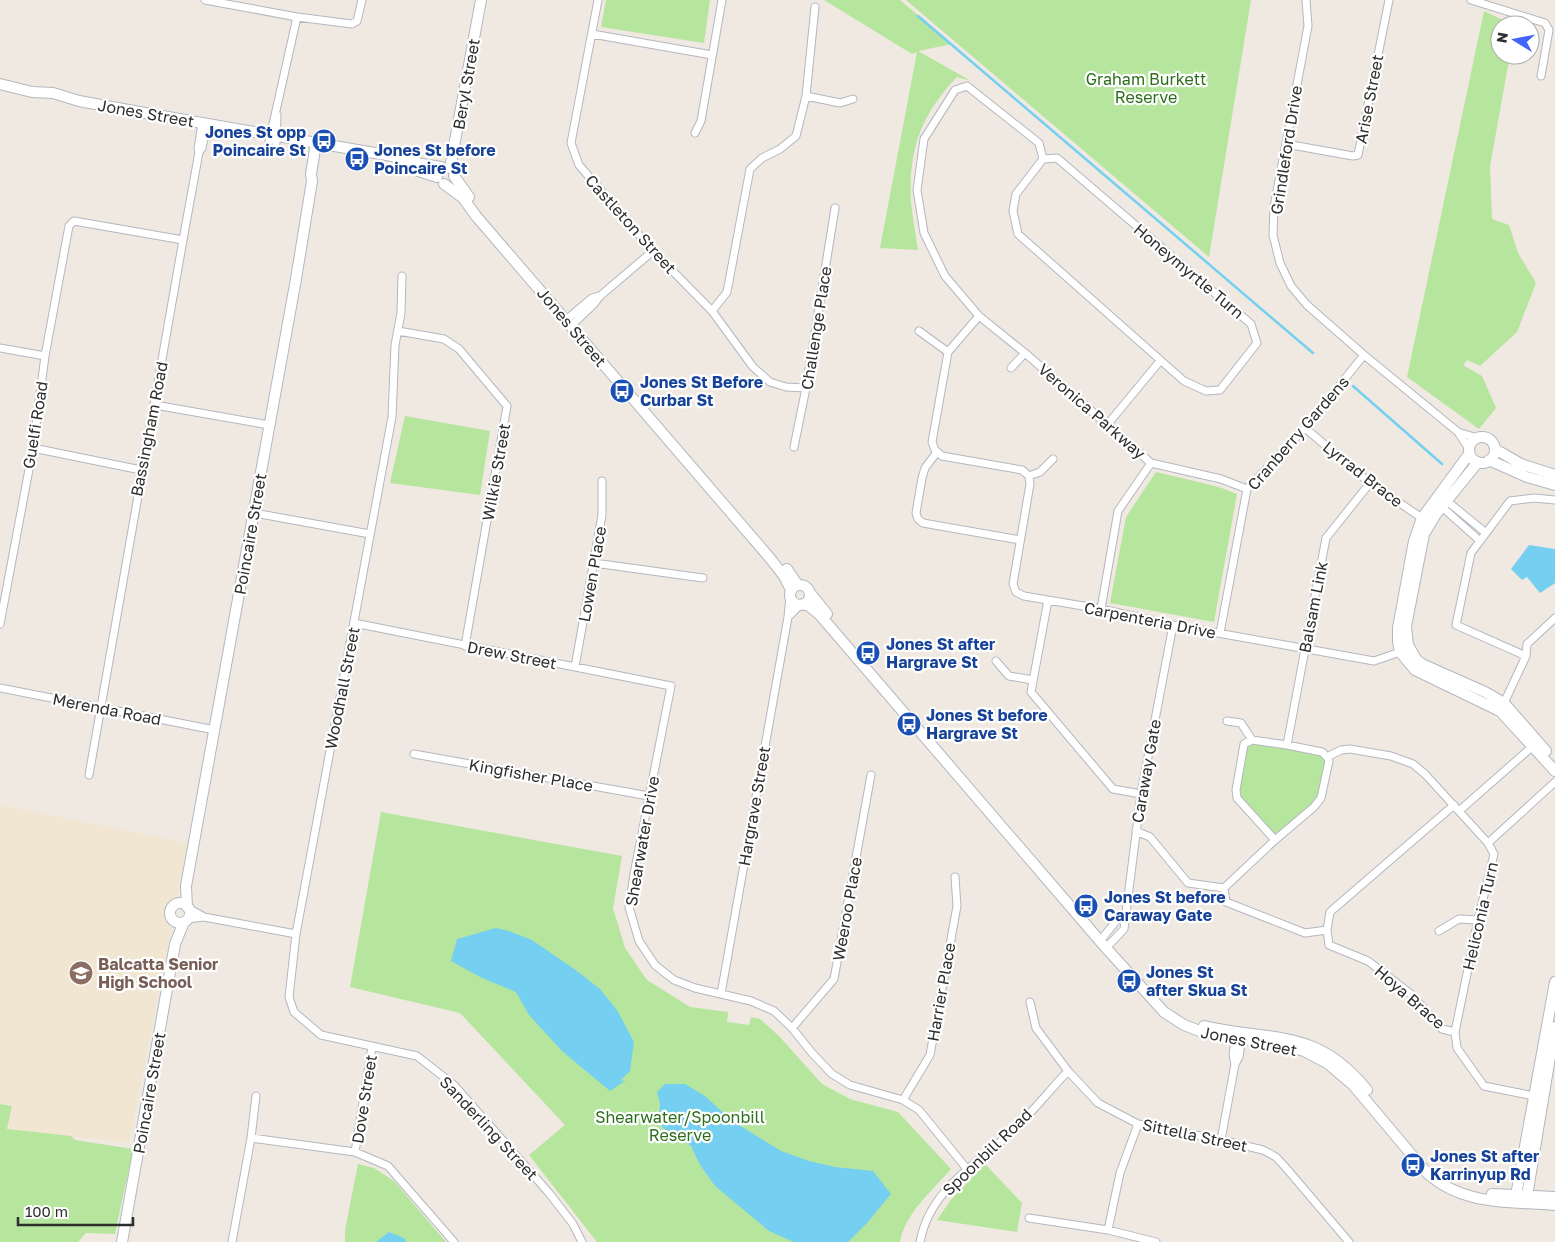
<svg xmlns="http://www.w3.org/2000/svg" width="1555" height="1242" viewBox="0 0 1555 1242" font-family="'Golos Text',sans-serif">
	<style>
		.education { fill: #f0e6d1 }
		.green { fill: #b6e59e }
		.water { fill: #75cff0 }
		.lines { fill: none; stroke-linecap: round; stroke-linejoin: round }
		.stream { stroke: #75cff0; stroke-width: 2.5 }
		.street-casing { stroke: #b4b7c1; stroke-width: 9 }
		.secondary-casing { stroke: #b4b7c1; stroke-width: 12 }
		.street { stroke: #fff; stroke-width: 7 }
		.secondary { stroke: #fff; stroke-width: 10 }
		.labels { text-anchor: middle; stroke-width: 4.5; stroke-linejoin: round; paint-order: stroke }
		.park-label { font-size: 16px; fill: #2c6e1b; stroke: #fff }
		.street-label { font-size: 16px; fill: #2e2e2e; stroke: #fff }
		.transit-label { font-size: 16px; font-weight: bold; fill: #164399; stroke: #fff; text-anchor: start }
		.education-label { font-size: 16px; font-weight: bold; fill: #785e54; stroke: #fff; text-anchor: start }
	</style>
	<rect width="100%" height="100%" fill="#efe9e1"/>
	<path class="education" d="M0,805L188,843L129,1143L8,1129L13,1105L0,1103Z"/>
	<path class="green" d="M606,0H710L704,43L601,27Z
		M824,0H900L952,44L918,51L971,81L957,77C922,113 908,150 911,200C912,217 916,234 918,250L880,248L917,52L912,54Z
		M906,0H1251L1209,257Z
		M1484,11L1513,25H1500V55H1510L1490,166L1492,219L1509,225L1518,253L1536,283L1517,332L1480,366L1467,360L1463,365L1482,376L1496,408L1479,429L1407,377Z
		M405,416L490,431L480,495L390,483Z
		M1156,472L1219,487L1237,494L1214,622L1110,603L1126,517Z
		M1252,740L1327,757L1321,798L1275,840L1237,798L1244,744Z
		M381,812L622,856L613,908L625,948L647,980L690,1007L728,1012L727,1022L749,1025L751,1017L760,1019L779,1036L822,1084L850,1099L898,1112L951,1169C933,1190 905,1213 900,1242H597L529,1155L565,1125L460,1013L350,987Z
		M0,1104L12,1106L7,1129L71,1136L75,1140L133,1149L115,1234L86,1233L78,1242H0Z
		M358,1164L374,1168L394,1181L446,1242H345V1230Z
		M985,1164L1022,1203L1017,1232L937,1220L950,1201Z"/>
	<path class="water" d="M1529,545L1555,549V583L1540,593L1527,577L1522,580L1511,569Z
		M496,928L509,931L532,940L577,971L600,989L617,1010L634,1042L630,1071L620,1081L626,1080L610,1091L562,1051L529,1015L516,992L482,978L451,961L457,939Z
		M665,1084H685L705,1096L731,1120L781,1151L809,1161L835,1167L873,1171L891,1194L868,1222L848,1242H794L769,1231L715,1186L700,1165L691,1146L663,1128L659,1120L660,1104L657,1092Z
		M389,1232L404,1238L406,1242H376Z"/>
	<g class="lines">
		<path class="stream" d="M918,16L1313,353
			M1353,386L1442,464"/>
		<defs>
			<path id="street" d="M205,0L297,17L352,24L357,21L362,0
				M598,0L571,143L579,165L653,251L712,311L753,367L770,382L786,387L806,388
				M1306,0L1308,26L1274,207L1273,235L1280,263L1291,286L1307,305L1364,355L1458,432L1469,449
				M1471,0L1545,23L1549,30L1541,76
				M592,34L712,55
				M806,96L840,103L853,99
				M695,133L701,121L722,0
				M269,142L297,17
				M276,143L277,115
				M1286,144L1353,156L1358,155L1389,0
				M198,149L202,123
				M1057,158L1251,324L1257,343L1220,390L1206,391L1184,381L1018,234L1013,211L1016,194L1043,159Z
				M1043,159L1039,143L967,86L955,90L924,139L917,190L924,233L945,276L979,316L1025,353L1151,463L1221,479L1247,489
				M402,276L401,313L395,345L392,417L296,934L289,997L294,1012L321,1035L417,1056L454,1085L549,1193L573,1224L582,1242
				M712,311L727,292L750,169L762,158L780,149L796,136L806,96L815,7
				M979,316L948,352L932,442L935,450L942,456L1022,470L1029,476L1030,484L1013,584L1016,592L1024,596L1101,609L1173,625L1374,661L1400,652
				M566,320L592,298L600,296
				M571,326L594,304L600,296L653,251
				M398,331L444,339L459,349L507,406L465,646
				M919,331L948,352
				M0,348L45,356
				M1011,368L1025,353
				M155,405L269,425
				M1107,425L1160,361
				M1305,428L1370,483L1422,518
				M1458,432L1477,438
				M794,447L806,388L835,208
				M33,448L141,470
				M937,452L925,468L922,478L916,513L918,519L923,523L1020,540
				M1029,476L1040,472L1053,459
				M1447,501L1486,533
				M1442,507L1479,540
				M254,513L370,534
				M594,563L703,578
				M1048,600L1031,692L1113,789L1141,794
				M1101,609L1118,511L1151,463
				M788,617L800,605
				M354,623L671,686L634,874L629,907L639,941L655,965L674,980L695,988L751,1001L774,1011L792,1028L812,1053L832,1074L850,1085L903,1100L919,1110L967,1169
				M0,624L33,448L45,356L69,226L74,221L183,240
				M1220,633L1247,489L1305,428L1364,355
				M1526,656L1527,644L1555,618
				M996,661L1009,676L1033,680
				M575,667L602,515V481
				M0,688L215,730
				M1504,703L1526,656L1456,625L1471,553L1510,501L1534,498L1555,500
				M1227,721L1241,723L1252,740
				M1287,745L1326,538L1370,483
				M414,754L649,796
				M1327,757L1341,750L1350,749L1391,756L1413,764L1425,774L1488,843L1494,854L1478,920L1455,1032
				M89,775L183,240L199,152L202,148L207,124
				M1454,805L1330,912L1327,930L1329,945L1368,961L1411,994L1442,1029L1455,1032L1457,1048L1484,1086L1534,1096
				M1459,811L1533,746
				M1136,831L1150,837L1188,883L1224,888L1275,840L1314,807L1321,798L1329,761L1327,757L1322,752L1287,745L1252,740L1244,744L1236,790L1237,798L1275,840
				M1488,843L1555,782
				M1224,888L1226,902L1305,933L1327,930
				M188,908L204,917L296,934
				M187,919L204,917
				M1439,931L1459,919L1478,920
				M1100,941L1117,920L1125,918
				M1106,948L1124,929L1141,794L1173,625
				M721,994L788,617L790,596
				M1030,1002L1036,1028L1068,1071L1098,1103L1138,1124L1221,1140L1263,1150L1276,1157L1287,1169L1349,1242
				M792,1028L834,979L871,775
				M1235,1064L1239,1057L1242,1036
				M903,1100L930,1055L957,906L955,877
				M251,1138L355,1152L388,1166L454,1242
				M1221,1140L1235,1064L1233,1055L1236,1034
				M355,1152L372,1047
				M1029,1218L1108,1230L1156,1242
				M1108,1230L1120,1173L1138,1124
				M232,1242L251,1138L256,1096
				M920,1242C929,1193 970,1168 1005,1138C1028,1118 1047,1093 1068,1071"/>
			<path id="secondary" d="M0,84L32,92L53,93L79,101L145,113L392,156L422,164L441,167
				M409,168L437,177
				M450,168L481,0
				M454,176L469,197
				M444,184L463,198L476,216L769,557L784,576L791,590
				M1469 450a13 13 0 1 1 26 0a13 13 0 1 1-26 0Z
				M1495,449L1521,464L1555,475
				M1469,454L1422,518L1414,541L1398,628V641L1400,652L1415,670L1500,711L1555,771
				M1489,460L1527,477L1555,485
				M1478,462L1436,514L1424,534L1406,626L1408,645L1416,659L1422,664L1485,692L1504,703L1546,751
				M787,569L797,584
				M790 595a10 10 0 1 1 20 0a10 10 0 1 1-20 0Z
				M810,593L827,614
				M803,604L809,606L819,614L1106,948L1164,1012L1184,1025L1205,1033L1284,1045L1304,1051L1327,1063L1353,1085L1427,1173C1464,1206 1509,1201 1555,1205
				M170 913a10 10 0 1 1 20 0a10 10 0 1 1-20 0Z
				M187,907L186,886L296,279L312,181L311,174L316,143
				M1204,1026C1273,1042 1316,1027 1367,1090
				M1492,1194L1555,1197
				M1515,1201L1555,982
				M1526,1202L1555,1027
				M122,1242L175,944L184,922"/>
		</defs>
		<use href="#street" class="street-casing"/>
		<use href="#secondary" class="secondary-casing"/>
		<use href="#street" class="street"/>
		<use href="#secondary" class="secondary"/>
	</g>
	<defs>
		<symbol id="bus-disc" viewBox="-11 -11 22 22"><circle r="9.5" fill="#1a4fb4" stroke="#fff"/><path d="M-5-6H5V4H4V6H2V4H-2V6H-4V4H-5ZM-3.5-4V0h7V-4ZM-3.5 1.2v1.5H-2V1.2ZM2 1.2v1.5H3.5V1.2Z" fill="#fff"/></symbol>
		<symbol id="school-disc" viewBox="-11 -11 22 22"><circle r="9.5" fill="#8d6e63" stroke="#fff"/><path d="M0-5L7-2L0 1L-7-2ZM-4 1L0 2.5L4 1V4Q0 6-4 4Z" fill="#fff"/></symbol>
	</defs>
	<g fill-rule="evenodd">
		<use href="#bus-disc" x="310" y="127" width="28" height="28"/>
		<use href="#bus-disc" x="343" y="145" width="28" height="28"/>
		<use href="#bus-disc" x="608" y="377" width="28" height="28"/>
		<use href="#bus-disc" x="854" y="639" width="28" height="28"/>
		<use href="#bus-disc" x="895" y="710" width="28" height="28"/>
		<use href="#bus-disc" x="1072" y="892" width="28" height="28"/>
		<use href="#school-disc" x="67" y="959" width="28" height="28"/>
		<use href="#bus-disc" x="1115" y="967" width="28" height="28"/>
		<use href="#bus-disc" x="1399" y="1151" width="28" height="28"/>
	</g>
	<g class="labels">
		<g class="park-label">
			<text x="1146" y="85">Graham Burkett<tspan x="1146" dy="18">Reserve</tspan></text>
			<text x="680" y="1123">Shearwater/Spoonbill<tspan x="680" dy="18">Reserve</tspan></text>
		</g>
		<g class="street-label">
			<text transform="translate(466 84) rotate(-80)" y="6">Beryl Street</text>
			<text transform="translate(1369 99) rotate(-79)" y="6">Arise Street</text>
			<text transform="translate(146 113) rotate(10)" y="6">Jones Street</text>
			<text transform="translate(1286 150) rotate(-81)" y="6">Grindleford Drive</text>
			<text transform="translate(631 224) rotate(48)" y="6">Castleton Street</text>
			<text transform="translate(1189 271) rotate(40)" y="6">Honeymyrtle Turn</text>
			<text transform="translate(572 327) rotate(50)" y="6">Jones Street</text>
			<text transform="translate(816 328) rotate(-81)" y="6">Challenge Place</text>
			<text transform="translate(1092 411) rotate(41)" y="6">Veronica Parkway</text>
			<text transform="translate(35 425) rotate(-81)" y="6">Guelfi Road</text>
			<text transform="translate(149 429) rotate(-79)" y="6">Bassingham Road</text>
			<text transform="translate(1298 433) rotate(-49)" y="6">Cranberry Gardens</text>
			<text transform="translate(496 472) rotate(-80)" y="6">Wilkie Street</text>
			<text transform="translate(1363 474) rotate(38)" y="6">Lyrrad Brace</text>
			<text transform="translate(250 534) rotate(-80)" y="6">Poincaire Street</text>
			<text transform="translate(592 574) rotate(-80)" y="6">Lowen Place</text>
			<text transform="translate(1313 607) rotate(-79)" y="6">Balsam Link</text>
			<text transform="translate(1150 620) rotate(11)" y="6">Carpenteria Drive</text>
			<text transform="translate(512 655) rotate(11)" y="6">Drew Street</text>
			<text transform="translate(342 688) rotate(-79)" y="6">Woodhall Street</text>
			<text transform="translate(107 709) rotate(11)" y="6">Merenda Road</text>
			<text transform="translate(1146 771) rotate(-80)" y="6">Caraway Gate</text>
			<text transform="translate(531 775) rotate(10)" y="6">Kingfisher Place</text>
			<text transform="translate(754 806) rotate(-80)" y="6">Hargrave Street</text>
			<text transform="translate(642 841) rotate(-80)" y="6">Shearwater Drive</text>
			<text transform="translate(847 909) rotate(-80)" y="6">Weeroo Place</text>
			<text transform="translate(1480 916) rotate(-77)" y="6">Heliconia Turn</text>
			<text transform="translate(941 992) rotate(-80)" y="6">Harrier Place</text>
			<text transform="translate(1410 997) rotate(41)" y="6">Hoya Brace</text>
			<text transform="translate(1249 1041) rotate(11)" y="6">Jones Street</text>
			<text transform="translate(149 1093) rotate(-80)" y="6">Poincaire Street</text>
			<text transform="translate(364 1099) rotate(-81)" y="6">Dove Street</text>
			<text transform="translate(489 1128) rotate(47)" y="6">Sanderling Street</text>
			<text transform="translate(1195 1135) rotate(12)" y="6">Sittella Street</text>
			<text transform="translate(987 1152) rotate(-44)" y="6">Spoonbill Road</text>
		</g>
		<g class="transit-label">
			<text x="306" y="138" text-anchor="end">Jones St opp<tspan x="306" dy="18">Poincaire St</tspan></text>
			<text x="374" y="156">Jones St before<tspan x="374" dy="18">Poincaire St</tspan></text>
			<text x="640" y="388">Jones St Before<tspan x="640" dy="18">Curbar St</tspan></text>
			<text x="886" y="650">Jones St after<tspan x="886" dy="18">Hargrave St</tspan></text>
			<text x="926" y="721">Jones St before<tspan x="926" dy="18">Hargrave St</tspan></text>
			<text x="1104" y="903">Jones St before<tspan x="1104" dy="18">Caraway Gate</tspan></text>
			<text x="1146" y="978">Jones St<tspan x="1146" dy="18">after Skua St</tspan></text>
			<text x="1430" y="1162">Jones St after<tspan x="1430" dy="18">Karrinyup Rd</tspan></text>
		</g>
		<g class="education-label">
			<text x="98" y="970">Balcatta Senior<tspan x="98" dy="18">High School</tspan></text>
		</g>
	</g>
	<g transform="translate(1515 40) rotate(280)"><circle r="24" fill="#ffffff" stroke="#ababab"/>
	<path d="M0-4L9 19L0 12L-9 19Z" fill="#4264fb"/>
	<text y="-8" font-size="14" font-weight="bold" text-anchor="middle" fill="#2e2e2e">N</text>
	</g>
	<path d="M18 1217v8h115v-8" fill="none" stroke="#2e2e2e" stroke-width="2.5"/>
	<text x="25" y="1217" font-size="15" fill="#2e2e2e" stroke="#ffffff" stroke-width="4" paint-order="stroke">100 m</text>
</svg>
